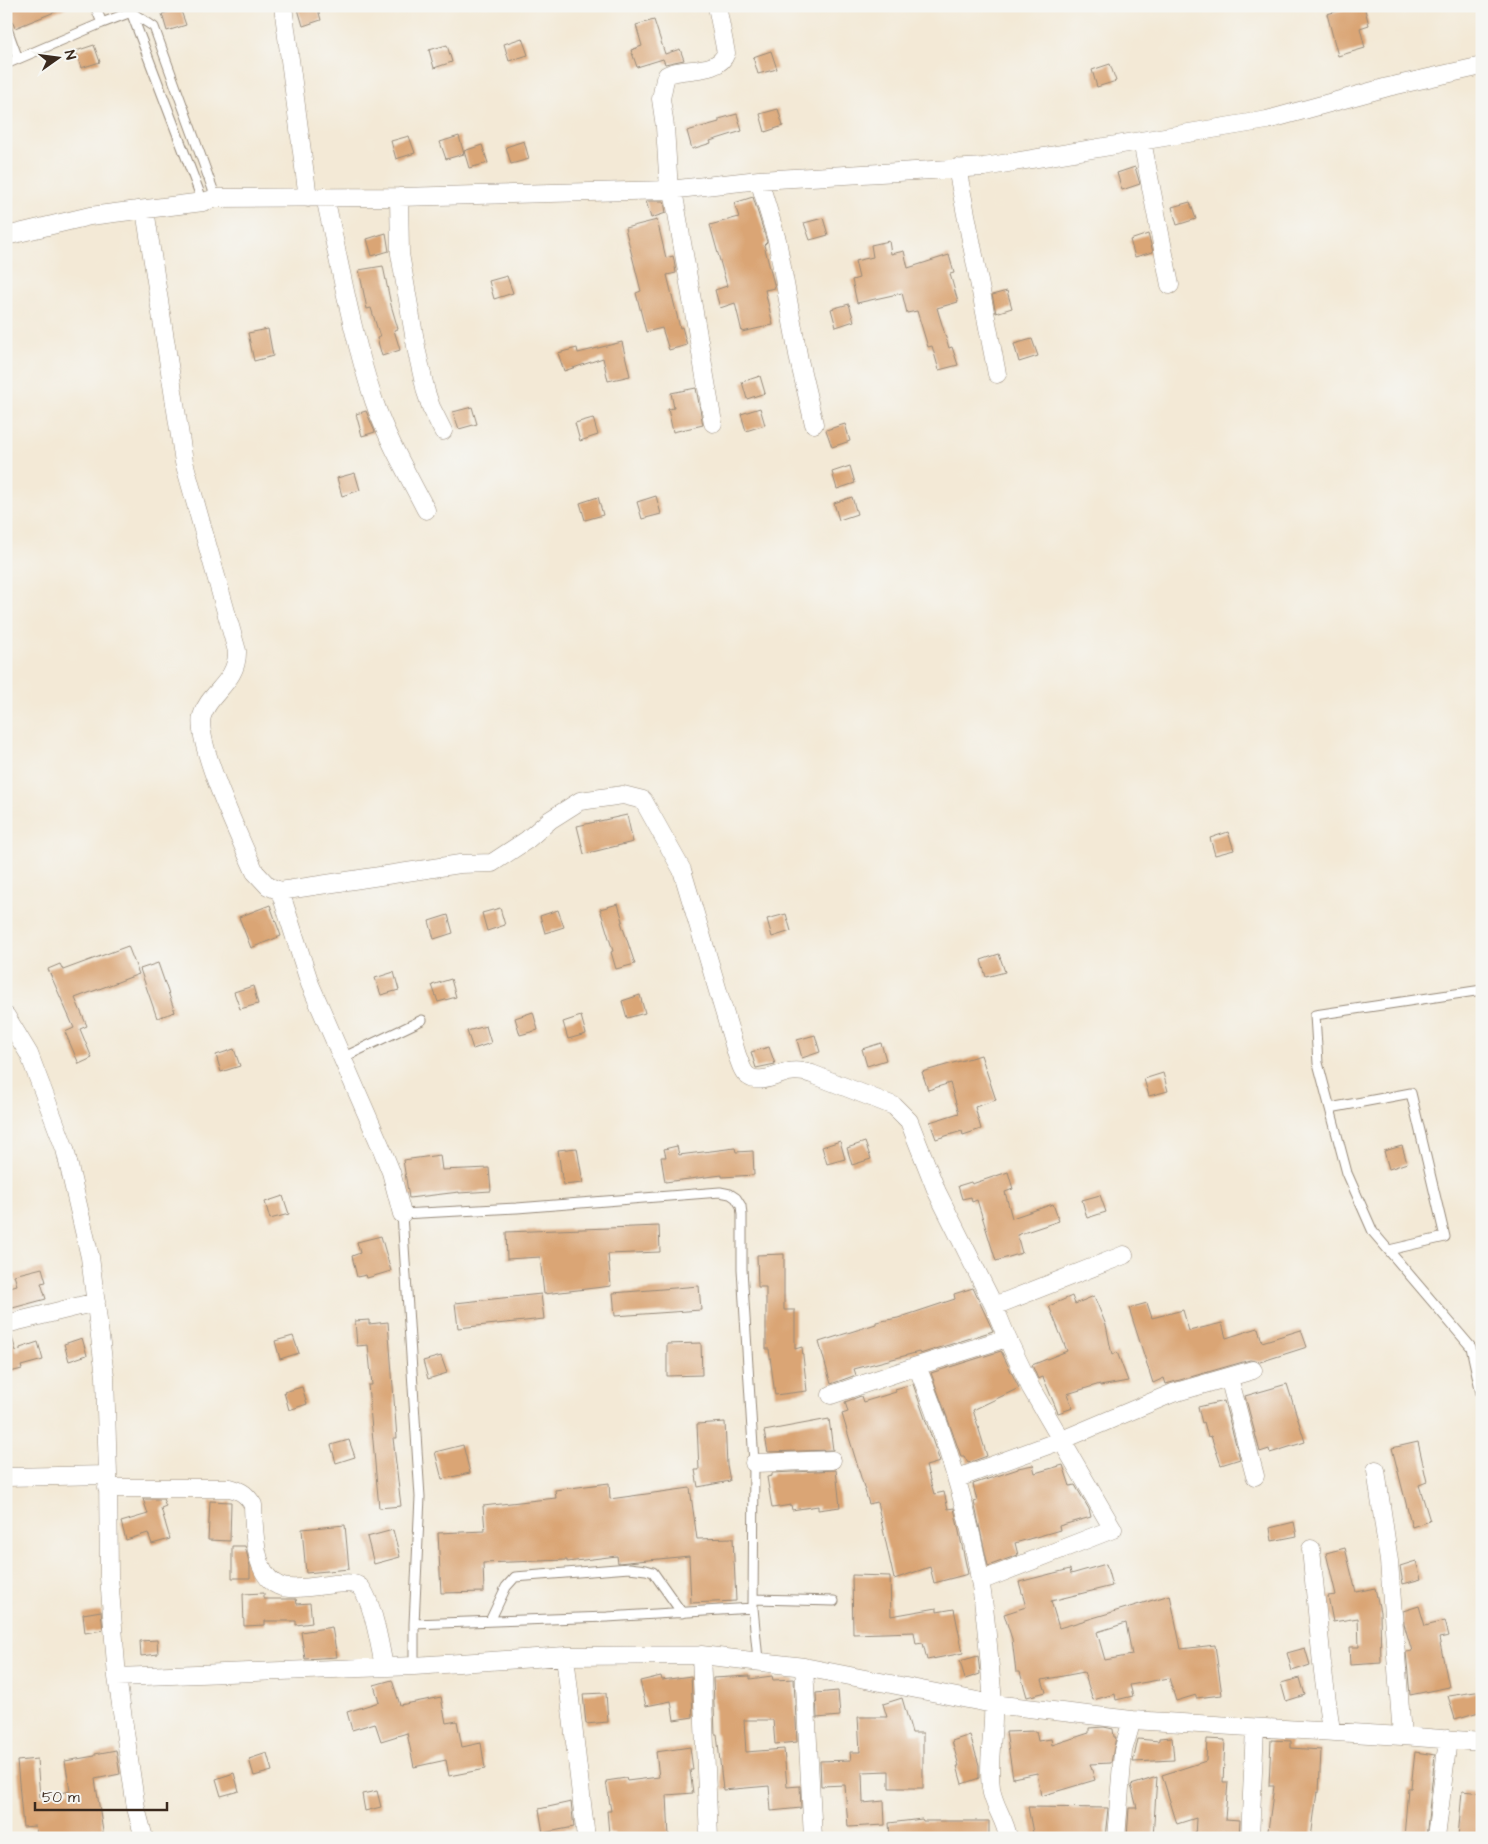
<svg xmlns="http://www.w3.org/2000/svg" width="1488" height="1844" viewBox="0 0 1488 1844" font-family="'Architects Daughter',sans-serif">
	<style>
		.building { fill: #daa575; fill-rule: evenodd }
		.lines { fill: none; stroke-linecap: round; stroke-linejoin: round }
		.service-casing { stroke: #978a7a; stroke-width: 11 }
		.minor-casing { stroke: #978a7a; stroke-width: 19 }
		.service { stroke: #fff; stroke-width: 9 }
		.minor { stroke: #fff; stroke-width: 18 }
	</style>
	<rect width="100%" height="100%" fill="#f6f6f2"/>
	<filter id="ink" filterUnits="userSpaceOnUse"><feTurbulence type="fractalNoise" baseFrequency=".02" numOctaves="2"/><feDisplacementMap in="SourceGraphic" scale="10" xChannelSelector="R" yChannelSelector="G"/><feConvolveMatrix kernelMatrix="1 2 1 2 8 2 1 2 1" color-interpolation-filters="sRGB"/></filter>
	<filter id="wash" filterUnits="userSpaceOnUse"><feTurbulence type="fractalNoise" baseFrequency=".0096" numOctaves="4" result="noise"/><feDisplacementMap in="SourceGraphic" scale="20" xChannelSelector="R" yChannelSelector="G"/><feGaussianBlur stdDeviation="1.12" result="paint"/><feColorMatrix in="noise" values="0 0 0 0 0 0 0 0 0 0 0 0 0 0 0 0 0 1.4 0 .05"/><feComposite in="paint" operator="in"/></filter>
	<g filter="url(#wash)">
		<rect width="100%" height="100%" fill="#f3e9d6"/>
		<g id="blocks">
			<path class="building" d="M6,6H67V7L15,28L12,21L6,20Z
				M305,6H317L321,20L303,26L298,9Z
				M1356,6H1364L1369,25L1360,28L1365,48L1338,56L1327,14Z
				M180,8L186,25L167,31L162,14Z
				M654,20L665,54L680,49L684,60L665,64L663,59L637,67L631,50L642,46L636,25Z
				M522,38L528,55L509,61L504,44Z
				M94,45L100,62L81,68L76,51Z
				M447,45L452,62L434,68L429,50Z
				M771,51L777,69L758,74L753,57Z
				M1110,64L1116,81L1097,87L1092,70Z
				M778,109L783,126L765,132L760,114Z
				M737,114L742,131L710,141L711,143L692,149L687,131L719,122V119Z
				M409,136L415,153L396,159L391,141Z
				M459,136L464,154L446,159L440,142Z
				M524,141L529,159L511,164L506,147Z
				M482,145L488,163L469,168L464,151Z
				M1135,167L1140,184L1122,190L1117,173Z
				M753,197L767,242L764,245L775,288L765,290L773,325L742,332L735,303L720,308L715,290L727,286L710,225L739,217L734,203Z
				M646,201H664L666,213L651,218Z
				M1190,202L1196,219L1177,225L1172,207Z
				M823,218L828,235L810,240L804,223Z
				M657,220L666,258L673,256L674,260L676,273L667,275L680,328L682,327L687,345L669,350L662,328L646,332L636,293L641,291L625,228Z
				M386,233L389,251L372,256L367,239Z
				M1148,234L1153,252L1135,257L1130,240Z
				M889,241L891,254L904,251L908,268L949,255L954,273L950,274L958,302L937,308L949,348L952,347L958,365L939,370L932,346L928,347L917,311L907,313L902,293L857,303L852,280L859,278L855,261L873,257L871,245Z
				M383,266L391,305L398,329L394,330L400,350L382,356L377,338L380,337L371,308L367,309L359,270Z
				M507,276L513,293L494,299L489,281Z
				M1007,291L1012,308L996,313L992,295Z
				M849,304L854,321L836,327L831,309Z
				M268,329L273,356L254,361L248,333Z
				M1032,339L1038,356L1019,362L1014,344Z
				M622,342L630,376L608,381L603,358L564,371L558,353L577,348L578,353Z
				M760,376L765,393L747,399L742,382Z
				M696,388L703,425L673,432L668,409L674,408L671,393Z
				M472,407L477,424L459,429L453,412Z
				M760,408L765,425L746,431L741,414Z
				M366,411L375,432L362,436L356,414Z
				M593,418L598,435L580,441L575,423Z
				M845,424L850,441L832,447L826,430Z
				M850,466L855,483L837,489L832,472Z
				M355,473L360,490L342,496L337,478Z
				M656,496L661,514L642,519L637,502Z
				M598,497L603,515L585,520L580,503Z
				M852,497L857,514L839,520L834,503Z
				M627,815L633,842L584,854L577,826Z
				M1228,832L1234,850L1215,855L1210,838Z
				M618,904L623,921L621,922L635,964L616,969L611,952L613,951L600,909Z
				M270,905L281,936L251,948L239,917Z
				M500,908L505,925L487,931L482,913Z
				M558,910L564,927L545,933L540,916Z
				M786,914L791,931L772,937L767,919Z
				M448,915L453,933L434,939L429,921Z
				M128,946L139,974L75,998L87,1026L80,1029L92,1058L79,1064L65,1032L74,1028L48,969L60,964L63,970Z
				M999,954L1005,972L986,977L981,960Z
				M158,963L175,1012L157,1018L140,969Z
				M394,972L399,990L381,995L375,978Z
				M451,979L456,997L438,1002L432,985Z
				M253,986L258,1004L240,1009L234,992Z
				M640,995L645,1013L627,1018L622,1001Z
				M533,1012L538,1030L520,1035L515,1018Z
				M581,1016L586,1034L568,1039L563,1022Z
				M486,1026L491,1043L473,1049L467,1031Z
				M815,1035L820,1052L802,1058L797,1040Z
				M881,1043L886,1060L867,1066L862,1049Z
				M769,1047L775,1064L756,1068L751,1052Z
				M234,1049L240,1066L221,1072L216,1055Z
				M981,1055L996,1100L975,1107L981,1129L963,1135L962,1131L936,1139L930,1122L959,1113L950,1083L928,1090L922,1072Z
				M1163,1073L1168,1091L1149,1096L1144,1079Z
				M840,1141L845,1159L827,1164L822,1147Z
				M865,1142L871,1159L852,1165L847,1148Z
				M677,1146L679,1155L735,1148L736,1152L753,1151L754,1175L722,1177V1175L665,1182L661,1157H666L664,1149Z
				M1402,1146L1407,1163L1389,1169L1384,1151Z
				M577,1148L583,1183L563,1185L558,1150Z
				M440,1155L442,1170L489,1168L491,1191L459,1193V1192L409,1198L403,1160Z
				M1008,1172L1013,1189L1005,1192L1012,1218L1053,1204L1059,1221L1017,1235L1022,1253L996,1261L977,1200L972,1202L971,1197L962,1199L958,1186L971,1182L972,1184Z
				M1100,1195L1106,1212L1087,1218L1082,1200Z
				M283,1196L289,1214L270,1219L265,1202Z
				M659,1226L660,1252L608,1254L611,1286L544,1294L540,1257L507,1259L506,1232Z
				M381,1236L391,1271L367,1278L366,1275L357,1277L352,1256L360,1253L357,1242Z
				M784,1254V1310H795V1349L802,1347L807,1391L775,1395L769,1349H766V1287H758L757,1255Z
				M42,1268L46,1282L41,1283L46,1299L9,1309L6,1288L17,1285L14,1275Z
				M699,1286L701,1310L615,1316L613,1293Z
				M973,1288L993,1331L920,1354L919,1352L854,1369L856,1375L831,1384L819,1342L876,1324V1322L898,1318L955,1299L954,1294Z
				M541,1294L544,1319L458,1328L455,1303Z
				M1072,1296L1075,1304L1094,1296L1106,1325L1112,1355L1117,1352L1128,1381L1100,1386V1384L1067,1394L1073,1408L1058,1413L1043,1377L1038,1379L1032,1365L1067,1351L1049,1306Z
				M1147,1303L1152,1318L1183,1310L1189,1331L1222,1323L1226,1338L1258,1328L1262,1342L1301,1330L1307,1347L1260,1362L1250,1360L1166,1384L1164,1378L1153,1383L1129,1308Z
				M369,1320V1324L388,1322L397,1438H393L401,1506L379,1508L368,1385H372L368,1345L357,1346L355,1321Z
				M6,1334H11L16,1351L20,1350V1348L38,1342L43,1360L21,1366L22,1369L6,1373Z
				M293,1336L299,1353L280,1359L275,1341Z
				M82,1338L87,1355L69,1361L64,1344Z
				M701,1343L702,1375L667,1376V1344Z
				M1001,1351L1019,1388L973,1410L987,1456L968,1463L964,1456H961L931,1373Z
				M441,1356L447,1373L428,1379L423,1361Z
				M913,1384L940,1462L926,1466L934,1494L944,1492L948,1509L954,1508L968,1574L934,1583L930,1567L894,1579L877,1502L869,1504L842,1414L848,1412L845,1402L861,1396L863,1402L896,1392L895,1389Z
				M1287,1384L1305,1442L1270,1453L1269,1449L1260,1452L1245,1396Z
				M302,1387L307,1404L289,1410L284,1392Z
				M1224,1401L1240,1459L1221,1465L1211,1436L1208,1437L1204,1422L1202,1423L1198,1407Z
				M829,1419L833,1450L768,1452L764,1431Z
				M725,1422L727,1465L730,1481L698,1487L695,1470H699L697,1424Z
				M349,1440L355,1457L336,1463L331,1445Z
				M1418,1442L1427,1482L1419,1485L1430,1521L1412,1527L1392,1448Z
				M463,1445L470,1473L442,1479L435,1452Z
				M1033,1465L1035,1473L1063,1465L1070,1486L1075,1485L1089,1509L1091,1517L1059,1526L1060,1530L1015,1543L1018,1555L988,1566L974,1502L977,1501L973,1484L1018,1469V1468Z
				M836,1470L840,1507L818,1510V1506L792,1510L791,1505L772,1508L767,1477L772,1476V1473Z
				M609,1483L610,1499L690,1488L697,1539L733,1538L736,1601L691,1603L689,1556L618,1563L617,1556L567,1562V1560L483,1563L484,1592L441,1593L438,1533L485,1531L483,1506L556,1498L555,1490Z
				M143,1499H163L166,1506L161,1508L170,1539L152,1544L148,1533L126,1540L121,1522L148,1514Z
				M210,1501L231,1502L230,1541L208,1540Z
				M1294,1522L1297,1536L1272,1541L1270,1528Z
				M345,1525L349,1569L306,1573L302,1529Z
				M393,1530L400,1557L374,1564L367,1537Z
				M232,1546H245L250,1566V1578H232Z
				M1345,1548L1356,1592L1375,1588L1380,1612L1381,1663L1350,1665L1349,1647H1359L1358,1618L1333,1622L1328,1596L1336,1595L1326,1553Z
				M1416,1561L1421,1579L1403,1584L1400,1566Z
				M1106,1564L1112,1586L1051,1601L1059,1628L1170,1595L1181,1649L1215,1645L1222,1695L1196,1698V1695L1176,1701L1169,1678L1130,1685L1133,1696L1116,1700L1115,1694L1093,1700L1084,1672L1042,1680L1046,1692L1027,1697L1020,1672H1016L1012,1639L1004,1614L1026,1607L1019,1582L1070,1569L1071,1574ZM1126,1623L1132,1655L1105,1660L1097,1632Z
				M852,1575L890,1576L891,1616L937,1608V1612L954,1609L963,1653L927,1660L923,1643L916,1644L914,1632L853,1634Z
				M264,1593V1599H296L297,1604L310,1603L312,1623L296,1625V1621H265V1625L244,1626L243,1594Z
				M1419,1606L1425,1626L1445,1621L1449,1636L1439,1638L1449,1687L1410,1695L1406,1652L1412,1651L1404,1624L1403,1611Z
				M101,1611L103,1630L85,1633L83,1614Z
				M332,1627L337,1657L305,1659L301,1632Z
				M157,1640L158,1654L141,1656L140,1641Z
				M1305,1648L1310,1665L1292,1671L1287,1653Z
				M978,1656L980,1674L965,1679L960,1661Z
				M661,1676L662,1680L691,1676L693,1717L674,1720L671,1701L646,1706L640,1681Z
				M750,1676V1679L772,1676L773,1680L794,1679L797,1742L775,1744L773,1720H744L746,1752L784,1749L787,1787L800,1786L801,1808L771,1811L769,1786L723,1790L717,1734H715L713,1678Z
				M1300,1678L1305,1695L1286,1701L1281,1683Z
				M392,1680L400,1705L441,1697L446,1723L457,1721L462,1747L481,1743L485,1769L449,1776L446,1760L414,1767L407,1733L381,1741L375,1723L352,1730L347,1712L379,1702L374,1685Z
				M838,1691L840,1716L817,1718L816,1693Z
				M1482,1691V1711L1455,1719L1448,1696Z
				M606,1693L608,1722L586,1724L583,1694Z
				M902,1698L912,1733H923V1788H889V1771L862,1772L863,1803L884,1801L885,1825L848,1827L845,1785L821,1786L820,1761L851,1760L850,1752H860L858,1717H887L883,1704Z
				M1104,1727L1113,1729L1114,1737H1116L1111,1763L1090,1764L1095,1780L1041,1796L1037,1773L1013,1778L1006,1732L1036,1731L1038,1741L1051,1739L1052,1745L1089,1733V1728Z
				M970,1735L979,1765V1778L962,1784L957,1766H959L952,1741Z
				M1172,1737L1174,1760L1133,1762L1138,1739L1159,1741V1738Z
				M1207,1739L1225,1740L1223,1782H1228L1225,1819L1240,1820L1239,1838H1195L1196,1818L1177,1824L1162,1775L1206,1761Z
				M1271,1740L1291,1741V1748L1321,1750L1319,1793L1317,1792L1311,1838H1267L1274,1786H1269Z
				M690,1747L693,1770H690L693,1793L667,1795L669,1838H614V1833H609L607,1811H611L606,1781L626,1778L627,1781L659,1777L656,1752Z
				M116,1750L120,1774L95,1779L104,1838H38L35,1826L23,1827L17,1761L37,1759L40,1797L70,1791L65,1761L95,1756V1754Z
				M1415,1752L1435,1755L1426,1838H1404L1408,1788H1411Z
				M267,1753L272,1771L254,1776L249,1759Z
				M234,1773L239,1791L221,1796L216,1779Z
				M1157,1777L1153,1838H1127L1129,1808H1137L1131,1785Z
				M377,1791L381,1807L365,1811L362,1794Z
				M1462,1791L1482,1793V1838H1458Z
				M571,1802L574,1827L543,1833L539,1809Z
				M1028,1807L1108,1808L1105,1838H1034Z
				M922,1819L923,1821H989V1838H890L889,1823Z"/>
		</g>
	</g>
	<g filter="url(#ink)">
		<use href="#blocks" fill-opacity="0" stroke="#978a7a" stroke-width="1"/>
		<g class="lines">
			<defs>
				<path id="service" d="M95,6L102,23L131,12
					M131,12L154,27L216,198
					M131,12L203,202
					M6,26L18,59
					M6,64L102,23
					M1482,990L1315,1015L1318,1063L1347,1173L1373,1232L1471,1347L1482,1398
					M342,1058L422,1020
					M1330,1108L1411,1093L1445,1237L1389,1250
					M753,1599L834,1601
					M490,1621L506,1587L515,1577L629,1568L646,1570L653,1572L682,1613
					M414,1624L607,1617L753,1608
					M414,1666V1624L420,1497L402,1214L517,1208L720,1192L730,1194L736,1198L741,1206L742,1215V1269L754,1463L753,1608L758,1660"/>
				<path id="minor" d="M283,6L308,198
					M1142,141L1170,285
					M957,168L997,374
					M759,180L777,240L799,360L814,424
					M669,190L665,127L661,99L665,79L667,75L672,73C689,68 719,73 726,53L717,6
					M673,190L713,423
					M325,197C340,265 352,335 374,401C387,439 408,475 426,510
					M399,197L400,254L417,352L426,392L431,407L443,431
					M145,210L184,462L237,651C238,682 209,692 202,716C195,743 242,843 255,872L268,886L280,891
					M6,236L90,216L203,202L216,198L399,197L669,190L759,180L984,167L1267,120L1388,87L1482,66
					M6,1016L29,1054L65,1149L90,1257L105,1376L108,1475L109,1577L117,1677L136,1808L144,1838
					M402,1214L391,1172L381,1147L310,984L280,891L460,864L492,863L527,840L550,820L580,801L623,795L643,800L682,870L737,1055C740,1062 742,1072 748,1076C759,1085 778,1074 789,1072C797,1070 805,1072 812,1074L894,1106L909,1121L937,1192L994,1306L1007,1338L1031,1388L1113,1529L980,1581
					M994,1306L1124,1255
					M6,1324L96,1302
					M917,1366L1007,1338
					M1229,1377L1255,1476
					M831,1395L917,1366C945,1436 968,1507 980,1580C987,1620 989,1661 993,1701C995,1730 987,1759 991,1788C993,1806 1006,1820 1008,1838
					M754,1463L832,1460
					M1376,1470L1389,1561L1402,1736
					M6,1477L108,1475
					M958,1478L1062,1440L1173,1393L1253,1370
					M107,1488H230C242,1491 247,1495 253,1505C254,1531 253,1586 289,1588C303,1589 319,1586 334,1584C342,1584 353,1581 360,1587C372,1598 381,1650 384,1667
					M1311,1549L1322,1664L1331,1731
					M701,1655L709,1838
					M565,1656L586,1838
					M804,1667L813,1838
					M117,1677L414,1666L565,1656L701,1655L804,1667L993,1704L1132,1720L1402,1736L1482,1742
					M1116,1838L1123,1751L1132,1720
					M1250,1838L1255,1728
					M1436,1838L1448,1739"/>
			</defs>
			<use href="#service" class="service-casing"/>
			<use href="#minor" class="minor-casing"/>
			<use href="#service" class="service"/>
			<use href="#minor" class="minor"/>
		</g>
	</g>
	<rect width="1488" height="1844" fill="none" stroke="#f6f6f2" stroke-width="25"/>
	<g transform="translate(58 58) rotate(76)" stroke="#f6f6f2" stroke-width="4" paint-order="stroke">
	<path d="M0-4L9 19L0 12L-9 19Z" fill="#3b2a1e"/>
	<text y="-8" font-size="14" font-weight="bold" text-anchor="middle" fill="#3b2a1e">N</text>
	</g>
	<path d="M35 1802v8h132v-8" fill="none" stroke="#3b2a1e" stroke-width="2.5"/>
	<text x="42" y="1802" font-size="15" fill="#3b2a1e" stroke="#f6f6f2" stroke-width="4" paint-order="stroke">50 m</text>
</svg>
